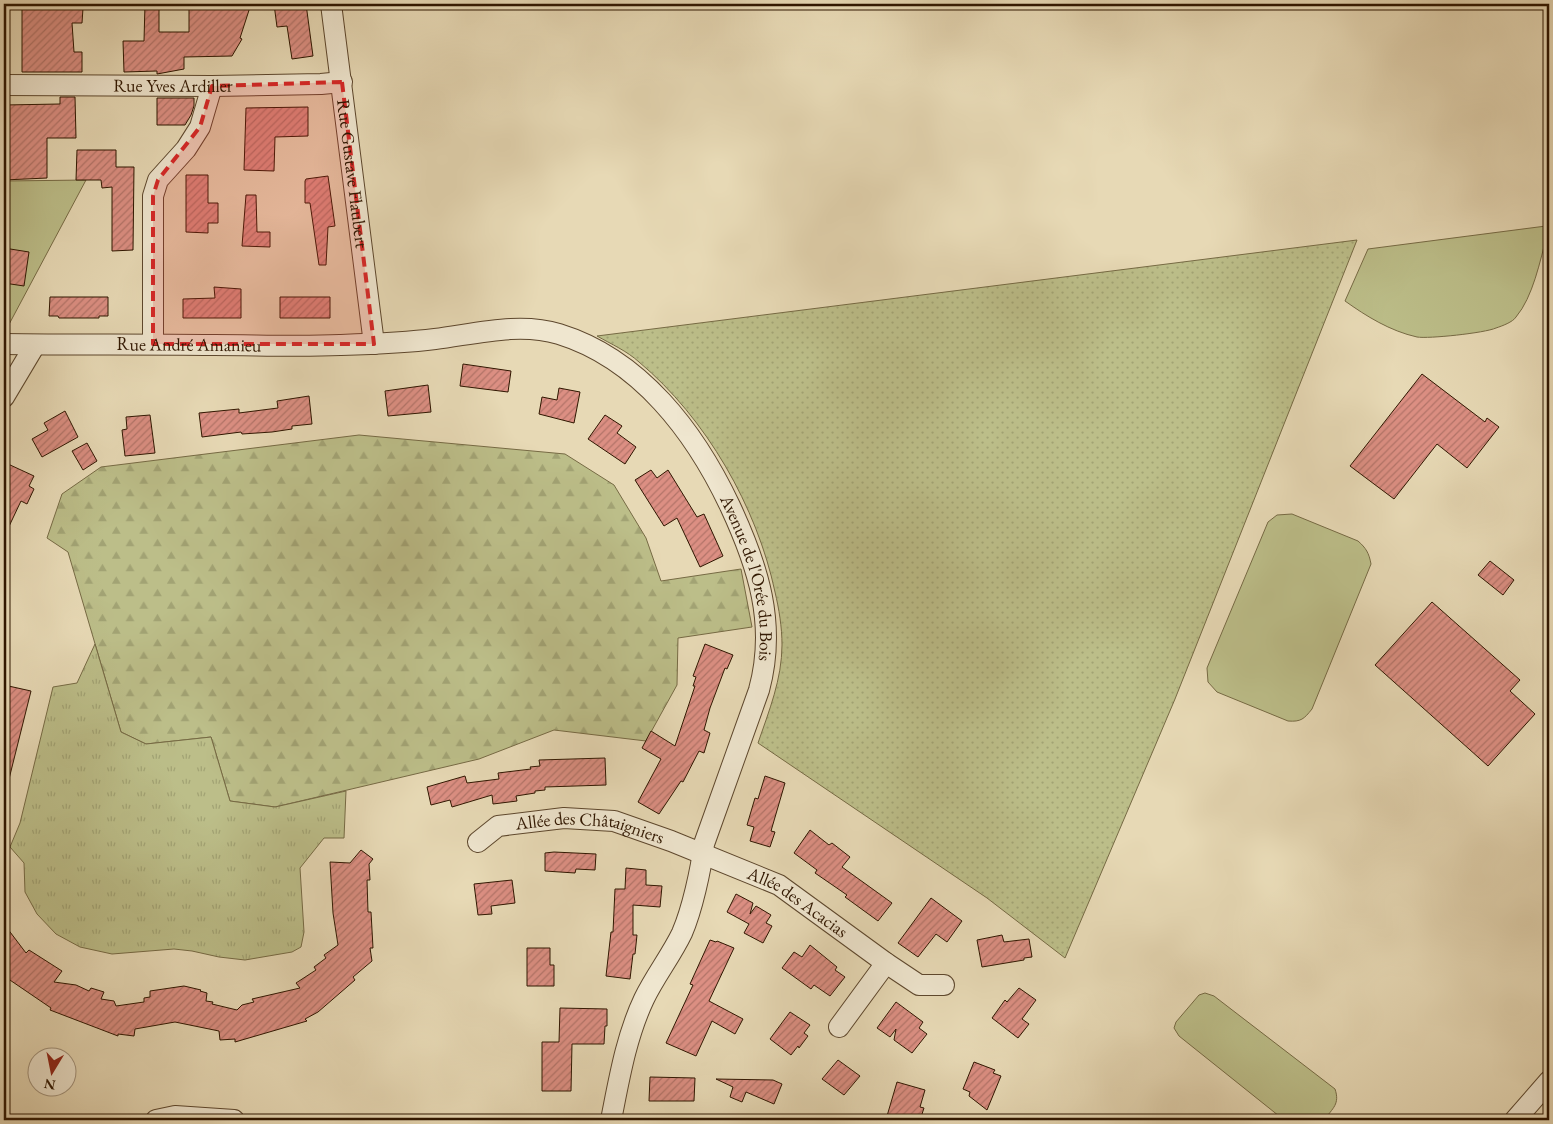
<svg xmlns="http://www.w3.org/2000/svg" width="1553" height="1124" viewBox="0 0 1553 1124" font-family="'EB Garamond',serif">
	<style>
		.grass { fill: url(#grass-dots); stroke: #766a44 }
		.forest { fill: url(#forest-firs); stroke: #766a44 }
		.park { fill: url(#park-tufts); stroke: #766a44 }
		.garden { fill: #bcbe89; stroke: #766a44 }
		.building { fill: url(#building-hatch); stroke: #2f1600 }
		.lines { fill: none; stroke-linecap: round; stroke-linejoin: round }
		.minor-casing { stroke: #5d472d; stroke-width: 22 }
		.minor { stroke: #efe6cf; stroke-width: 20 }
		.marked { fill: #d62828; fill-opacity: 0.2; stroke: #d62828; stroke-width: 4; stroke-dasharray: 10 6; stroke-linejoin: round }
		.labels { text-anchor: middle; stroke-width: 4; stroke-linejoin: round; paint-order: stroke }
		.street-label { font-size: 18px; fill: #2f1600; stroke: #efe6cf }
	</style>
	<defs>
		<pattern id="grass-dots" width="8" height="8" patternUnits="userSpaceOnUse" patternTransform="scale(1.25)"><rect width="8" height="8" fill="#bcbe89"/><path d="M2 2h.1M6 6h.1" fill="none" stroke="#a2a374" stroke-width="1.8" stroke-linecap="round"/></pattern>
		<pattern id="forest-firs" width="22" height="20" patternUnits="userSpaceOnUse" patternTransform="scale(1.25)"><rect width="22" height="20" fill="#bcbe89"/><path d="M5 1l3.5 6h-7zM16 11l3.5 6h-7z" fill="#a2a374"/></pattern>
		<pattern id="park-tufts" width="24" height="20" patternUnits="userSpaceOnUse" patternTransform="scale(1.25)"><rect width="24" height="20" fill="#bcbe89"/><path d="M3 7l-1-3M5 7V3M7 7l1-3M15 17l-1-3M17 17v-4M19 17l1-3" fill="none" stroke="#a2a374"/></pattern>
		<pattern id="building-hatch" width="6" height="6" patternUnits="userSpaceOnUse" patternTransform="scale(1.25)"><rect width="6" height="6" fill="#dc8f83"/><path d="M-1 1l2-2M0 6l6-6M5 7l2-2" fill="none" stroke="#b37469"/></pattern>
	</defs>
	<rect width="100%" height="100%" fill="#e7d9b5"/>
	<filter id="stains"><feTurbulence type="fractalNoise" baseFrequency=".004" numOctaves="4"/><feColorMatrix values="0 0 0 0 .2 0 0 0 0 .09 0 0 0 0 .02 0 0 0 .5 -.17"/></filter>
	<radialGradient id="worn" r=".72"><stop offset=".6" stop-color="#630" stop-opacity="0"/><stop offset="1" stop-color="#630" stop-opacity=".3"/></radialGradient>
	<path class="grass" d="M1357,240L1175,699L1065,958L987,898L758,743C769,711 782,679 782,645C782,627 779,609 775,592C757,507 706,418 639,362C627,351 611,344 597,336Z"/>
	<path class="forest" d="M359,435L565,454L614,485L646,538L661,581L741,569L752,627L678,638L677,685L646,741L554,730L479,759L275,807L230,801L211,737L146,744L121,732L68,552L47,538L62,494L101,467Z"/>
	<path class="park" d="M95,644L121,732L146,744L211,737L230,801L275,807L346,791L344,838H324L300,868L304,932L301,947L292,952L245,960L219,957L192,951L174,949L112,954L80,947L56,934L37,914L25,892L24,863L10,847L20,823L53,687L77,683Z"/>
	<path class="garden" d="M86,180L6,330H4V181Z
		M1546,226L1547,235C1540,261 1533,297 1516,317C1513,322 1502,326 1496,328C1485,333 1428,339 1417,337C1390,331 1366,316 1345,301L1368,249Z
		M1292,514L1358,541C1366,548 1369,553 1371,564L1312,709C1304,719 1301,722 1288,721L1217,692L1208,682L1207,668L1268,522L1277,515Z
		M1205,993L1214,996L1335,1089C1340,1104 1333,1108 1324,1120H1284L1179,1036L1174,1028L1176,1022L1199,995Z"/>
	<path class="building" d="M22,4H81V8H83L82,23H72L74,52H82V72H22Z
		M145,4H159V32H189V4H251L240,38L242,39L232,56L184,57V69L157,74V71L124,72L123,41H144Z
		M274,4H306L313,56L292,59L287,26L277,27Z
		M60,97H75L76,138H47V178L4,180V105L60,104Z
		M157,98H194V106L191,115L185,125H157Z
		M308,107V136L275,137L274,171L244,170L246,108Z
		M77,150H116V167H134L133,250L112,251V187L102,188L101,180H76Z
		M186,175H208V203H218V223H208V233L186,232Z
		M328,176L335,226L328,227L326,265H319L310,203H305V181L306,179Z
		M246,195H256L257,232H270V247L242,246Z
		M4,248L29,252L24,286L4,283Z
		M214,287L241,289V318H183V299L215,298Z
		M50,297H108V316H99V318H59L58,316H49Z
		M280,297H330V318H280Z
		M463,364L511,371L508,392L460,386Z
		M1422,374L1485,422L1487,418L1499,427L1467,468L1437,444L1394,499L1350,466Z
		M428,385L431,412L388,416L385,391Z
		M559,388L580,392L574,423L539,414L542,397L557,400Z
		M309,396L312,424L292,426V429L272,432L242,434L241,432L202,437L199,413L239,409V413L278,408L277,401Z
		M65,411L78,437L42,457L32,439L48,430L44,423Z
		M150,415L155,453L125,456L122,430L127,429L126,417Z
		M605,415L622,426L617,433L636,447L625,464L588,439Z
		M87,443L97,461L83,470L72,451Z
		M8,464L34,476L29,486L34,489L27,504L21,501L4,537V473Z
		M651,470L657,478L668,470L697,517L704,514L723,556L700,567L677,518L664,526L635,480Z
		M1490,561L1514,580L1503,595L1478,575Z
		M1432,602L1520,680L1510,691L1535,714L1488,766L1375,665Z
		M705,644L733,655L727,669L725,668L710,708L704,730L710,733L704,753L699,751L683,782L681,781L659,814L638,802L661,759L642,748L651,731L675,746L695,686H693L696,677L693,676Z
		M4,685L31,691L9,779H4Z
		M605,758L606,785L545,787V790L535,791V793L516,796L517,801L493,804L492,795L452,807L450,800L431,805L427,787L465,776L467,783L499,779L498,773L531,769L530,767L540,766L539,760Z
		M765,776L785,783L771,831L775,832L770,847L750,841L754,827L747,825L755,798L758,799Z
		M810,830L829,845L832,843L850,857L842,867L892,903L878,921L845,897L847,895L815,873L817,870L794,853Z
		M361,850L373,859L369,864L370,880H367L368,912H371L373,948H370L372,961L353,977L355,980L318,1012L305,1019L307,1021L235,1042V1039L220,1040L219,1031L175,1022L135,1029L134,1036L118,1034V1036L50,1010L51,1008L4,976V924L26,953L29,950L62,971L54,982L76,985L89,991L91,988L104,992L101,999L114,1001L116,1006L144,1002V998L150,997V991L184,986L201,990L200,991L207,993L206,1001L213,1002L212,1004L237,1010L242,1005L254,1002L252,999L300,988L296,983L316,970L314,967L326,958L324,955L338,945L333,913L330,862L350,863Z
		M554,852L596,854L595,870L576,869L575,873L545,871V853Z
		M626,868L646,870V885L662,886L660,907L633,905V935H637L635,954H633L630,979L606,976L611,932H613L615,889H625Z
		M512,880L515,903L491,906L492,914L478,915L474,884Z
		M736,894L753,903L750,914L756,906L771,915L766,923L772,926L763,943L744,933L749,924L727,912Z
		M931,898L962,921L947,942L936,934L918,957L898,943Z
		M1002,935L1004,942L1029,939L1032,957L1024,958V960L982,967L977,940Z
		M710,940L716,942L717,941L734,948L709,1001L743,1019L735,1034L712,1021L696,1056L666,1043L693,985L690,984Z
		M810,945L837,967L835,970L845,977L830,996L814,985L811,989L782,968L794,952L802,957Z
		M527,948H550V965H554V986H527Z
		M1019,988L1036,1000L1022,1019L1029,1024L1018,1038L992,1018L1005,1000L1007,1002Z
		M896,1002L923,1022L919,1028L927,1034L912,1053L894,1040L896,1029L890,1037L877,1028Z
		M560,1008L607,1009V1026H605L604,1044H572L571,1091H542V1042H559Z
		M790,1012L810,1025L804,1033L808,1036L799,1048L798,1046L791,1055L770,1039Z
		M838,1060L860,1076L844,1095L822,1079Z
		M974,1062L995,1070L993,1073L1001,1076L987,1110L969,1096L970,1092L963,1089Z
		M650,1077L695,1078L694,1101H649Z
		M716,1079L773,1080L782,1084L774,1104L746,1092L742,1102L730,1097L733,1087Z
		M897,1082L925,1090L920,1107L924,1108L920,1120H900L887,1116Z"/>
	<g class="lines">
		<defs>
			<g id="minor">
				<path id="s1" d="M331,4L374,344"/>
				<path id="s2" d="M4,85L212,86L321,84L342,82"/>
				<path id="s3" d="M4,344C74,345 144,344 214,345C256,345 298,347 340,345C371,344 403,343 435,339C475,334 519,322 559,334C640,359 695,432 730,506C758,566 777,624 759,690L704,844C701,870 692,910 682,933C671,956 655,976 644,999C626,1037 619,1080 611,1120"/>
				<path d="M153,344V196L158,180L186,149L200,127L212,86"/>
				<path d="M4,397L35,345"/>
				<path id="s4" d="M478,842L498,826L564,818L614,821L671,841L779,885L886,963L919,985H944"/>
				<path d="M839,1027L886,963"/>
				<path d="M156,1120L175,1116L234,1120"/>
				<path d="M1515,1120L1549,1081"/>
			</g>
		</defs>
		<use href="#minor" class="minor-casing"/>
		<use href="#minor" class="minor"/>
	</g>
	<path class="marked" d="M342,82L374,344H153V196L158,180L200,127L212,86Z"/>
	<g class="labels">
		<g class="street-label">
			<text dy="6" stroke="none"><textPath href="#s2" startOffset="169">Rue Yves Ardiller</textPath></text>
			<text dy="6" stroke="none"><textPath href="#s1" startOffset="171">Rue Gustave Flaubert</textPath></text>
			<text dy="6" stroke="none"><textPath href="#s3" startOffset="185">Rue André Amanieu</textPath></text>
			<text dy="6" stroke="none"><textPath href="#s3" startOffset="881">Avenue de l'Orée du Bois</textPath></text>
			<text dy="6" stroke="none"><textPath href="#s4" startOffset="119">Allée des Châtaigniers</textPath></text>
			<text dy="6" stroke="none"><textPath href="#s4" startOffset="344">Allée des Acacias</textPath></text>
		</g>
	</g>
	<rect width="1553" height="1124" fill="none" stroke="#e7d9b5" stroke-width="20"/>
	<rect x="5" y="5" width="1543" height="1114" fill="none" stroke="#2f1600" stroke-width="2.5"/>
	<rect x="10" y="10" width="1533" height="1104" fill="none" stroke="#2f1600"/>
	<g transform="translate(52 1072) rotate(190)"><circle r="24" fill="#efe6cf" stroke="#a2937c"/>
	<path d="M0-4L9 19L0 12L-9 19Z" fill="#8f2418"/>
	<text y="-8" font-size="14" font-weight="bold" text-anchor="middle" fill="#2f1600">N</text>
	</g>
	<rect width="100%" height="100%" filter="url(#stains)"/>
	<rect width="100%" height="100%" fill="url(#worn)"/>
</svg>
